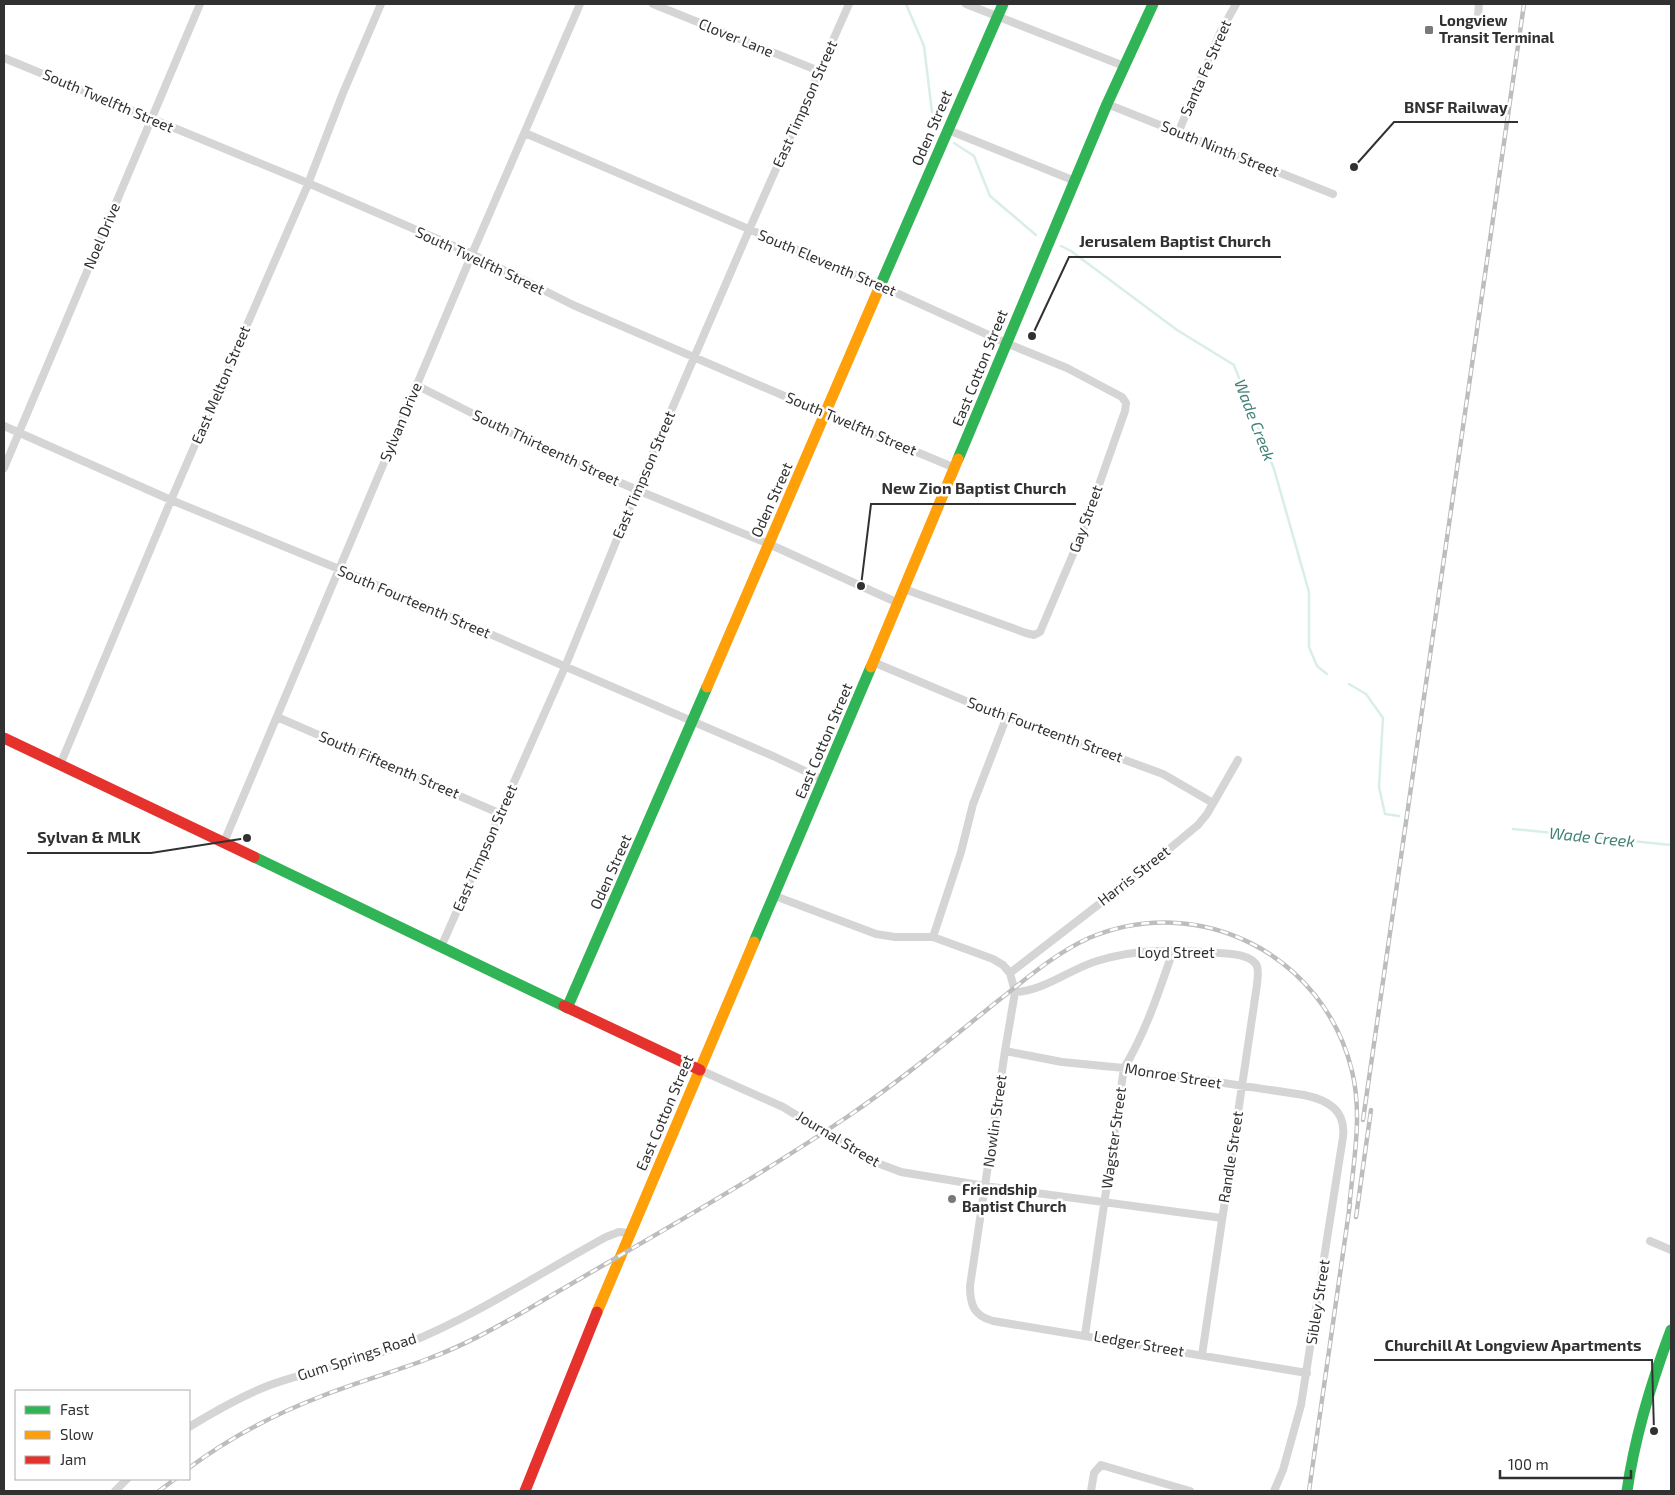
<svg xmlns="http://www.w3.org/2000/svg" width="1675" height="1495" viewBox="0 0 1675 1495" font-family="'Exo 2',sans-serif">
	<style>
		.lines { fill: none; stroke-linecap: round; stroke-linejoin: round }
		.stream { stroke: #d9eeea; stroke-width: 2.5 }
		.street { stroke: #d5d5d5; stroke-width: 8 }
		.fast { stroke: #30b455; stroke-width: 11 }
		.slow { stroke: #ff9f0a; stroke-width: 11 }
		.jam { stroke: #e5322d; stroke-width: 11 }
		.rail-casing { stroke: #bdbdbd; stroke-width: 4.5 }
		.rail { stroke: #fff; stroke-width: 2.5; stroke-dasharray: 8; stroke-linecap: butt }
		.poi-dot { fill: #797979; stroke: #fff; stroke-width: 2 }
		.labels { text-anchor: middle; stroke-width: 5; stroke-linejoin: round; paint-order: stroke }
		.poi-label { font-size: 15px; font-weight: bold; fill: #313131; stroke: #fff; text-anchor: start }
		.street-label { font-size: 15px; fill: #313131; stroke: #fff }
		.water-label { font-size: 16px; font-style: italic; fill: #408174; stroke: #fff }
		.leader { fill: none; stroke: #313131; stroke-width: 2 }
		.callout-dot { fill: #313131; stroke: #fff; stroke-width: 2 }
		.callout-label { font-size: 16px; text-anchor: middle; font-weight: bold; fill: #313131; stroke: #fff; stroke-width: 5; stroke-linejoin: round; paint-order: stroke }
	</style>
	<rect width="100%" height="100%" fill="#fff"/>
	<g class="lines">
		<path class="stream" d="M906,4L924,46L932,112
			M954,143L974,156L990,196L1036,235
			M1061,246L1071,251L1177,330L1234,365L1274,469L1309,592V647L1317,666L1327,674
			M1349,684L1366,694L1383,718L1379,787L1385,814L1399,816
			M1513,829L1671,845"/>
		<path class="street" d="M653,4L819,71
			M966,4L1124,66
			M1478,16L1479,4
			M4,58L308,183L472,254L573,305L826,414L955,468
			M1107,104L1333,194
			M948,130L1075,181
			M525,133L881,286L1006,343L1067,368L1122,397L1126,403L1125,411L1082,533L1040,632L1034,635L1026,633L904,589
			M1178,133L1220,33L1236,4
			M416,385L535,445L637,490L769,544L898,603
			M4,426L171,500L339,569L773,756L824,780
			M4,468L200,4
			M873,662L980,707L1163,774L1213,803
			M277,717L501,814
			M60,765L171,500L306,189L343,93L381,4
			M224,842L472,254L580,4
			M775,896L876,934L895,937H933L993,959L1003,965L1010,973L1015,992L1005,1051L970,1286C970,1305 974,1316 993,1321L1307,1373
			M933,937L961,852L973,804L1007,716
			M441,947L565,667L637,490L749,230L849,4
			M1010,973L1151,864L1198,825L1207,814L1238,760
			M1015,992C1044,991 1070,969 1097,961C1138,948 1177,950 1219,953C1230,954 1252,954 1257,966C1260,975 1255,995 1254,1005L1202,1355
			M1005,1051L1062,1062L1124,1068L1304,1095C1328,1100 1346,1110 1343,1137L1301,1405L1283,1470L1274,1491
			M700,1070L783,1107L872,1161L901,1172L985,1186L1222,1218
			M1650,1241L1671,1250
			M1085,1335L1124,1068C1146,1032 1159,991 1173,951
			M189,1427C215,1411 241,1396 270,1385C315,1369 363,1361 408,1343C475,1316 542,1272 606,1237L619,1232L630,1233
			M115,1491L127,1479
			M1091,1491L1094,1473L1101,1465L1190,1491"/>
		<path class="fast" d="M880,286L1003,4
			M958,459L1107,104L1153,4
			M254,857L564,1006
			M754,942L871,667
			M567,1008L707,687
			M1627,1491C1635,1435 1651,1383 1671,1330"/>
		<path class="slow" d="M871,667L958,459
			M707,687L880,286
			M597,1312L754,942"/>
		<path class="jam" d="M4,738L254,857
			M564,1006L700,1070
			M525,1491L597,1312"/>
		<defs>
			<path id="rail" d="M1363,1120L1524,4
				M1356,1217L1371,1110
				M189,1468C229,1438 275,1414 322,1396C357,1382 394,1372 430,1358C463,1346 495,1328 525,1311C633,1247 743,1187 847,1117C900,1081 949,1040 999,1000C1027,978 1056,953 1089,938C1199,891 1324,955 1352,1071C1363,1116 1353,1164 1349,1209
				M159,1491L175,1479
				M1309,1491L1350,1204"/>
		</defs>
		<use href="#rail" class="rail-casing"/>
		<use href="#rail" class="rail"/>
	</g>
	<g class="poi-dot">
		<rect x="1424" y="25" width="10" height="10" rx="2.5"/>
		<circle cx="952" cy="1199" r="5"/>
	</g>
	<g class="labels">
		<g class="poi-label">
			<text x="1439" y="26">Longview<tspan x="1439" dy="17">Transit Terminal</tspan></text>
			<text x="962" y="1195">Friendship<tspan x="962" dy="17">Baptist Church</tspan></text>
		</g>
		<g class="street-label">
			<text transform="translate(736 38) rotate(22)" y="5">Clover Lane</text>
			<text transform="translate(1206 68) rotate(-66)" y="5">Santa Fe Street</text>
			<text transform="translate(108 101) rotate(23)" y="5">South Twelfth Street</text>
			<text transform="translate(805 104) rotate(-66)" y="5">East Timpson Street</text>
			<text transform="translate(932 128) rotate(-67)" y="5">Oden Street</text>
			<text transform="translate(1220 149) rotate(22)" y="5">South Ninth Street</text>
			<text transform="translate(102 236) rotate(-67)" y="5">Noel Drive</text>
			<text transform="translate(480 261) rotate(25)" y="5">South Twelfth Street</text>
			<text transform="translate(827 263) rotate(23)" y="5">South Eleventh Street</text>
			<text transform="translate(980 368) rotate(-68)" y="5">East Cotton Street</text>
			<text transform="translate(221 385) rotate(-67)" y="5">East Melton Street</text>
			<text transform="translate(401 422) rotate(-67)" y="5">Sylvan Drive</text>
			<text transform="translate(851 424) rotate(23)" y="5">South Twelfth Street</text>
			<text transform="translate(546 448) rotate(25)" y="5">South Thirteenth Street</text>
			<text transform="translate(644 475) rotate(-67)" y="5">East Timpson Street</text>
			<text transform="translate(772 500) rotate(-66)" y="5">Oden Street</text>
			<text transform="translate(1086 519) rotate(-70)" y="5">Gay Street</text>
			<text transform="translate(414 602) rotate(23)" y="5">South Fourteenth Street</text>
			<text transform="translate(1045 730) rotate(20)" y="5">South Fourteenth Street</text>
			<text transform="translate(824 741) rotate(-67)" y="5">East Cotton Street</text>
			<text transform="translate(389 765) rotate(23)" y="5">South Fifteenth Street</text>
			<text transform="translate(485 848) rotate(-66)" y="5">East Timpson Street</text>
			<text transform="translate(611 872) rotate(-66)" y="5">Oden Street</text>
			<text transform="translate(1134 876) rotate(-38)" y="5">Harris Street</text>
			<text x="1176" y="958">Loyd Street</text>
			<text transform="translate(1173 1076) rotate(9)" y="5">Monroe Street</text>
			<text transform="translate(665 1113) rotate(-67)" y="5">East Cotton Street</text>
			<text transform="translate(995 1121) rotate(-82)" y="5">Nowlin Street</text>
			<text transform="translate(1114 1138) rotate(-82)" y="5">Wagster Street</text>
			<text transform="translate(838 1139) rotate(31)" y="5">Journal Street</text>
			<text transform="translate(1231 1157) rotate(-81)" y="5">Randle Street</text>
			<text transform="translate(1318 1302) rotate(-81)" y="5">Sibley Street</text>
			<text transform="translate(1139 1344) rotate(10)" y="5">Ledger Street</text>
			<text transform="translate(357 1357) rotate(-18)" y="5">Gum Springs Road</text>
		</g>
		<g class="water-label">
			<text transform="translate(1255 420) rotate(69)" y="6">Wade Creek</text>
			<text transform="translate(1592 837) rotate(6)" y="6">Wade Creek</text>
		</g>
	</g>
	<path class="leader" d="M1354 167L1394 122H1518M1032 336L1069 257H1281M861 586L871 504H1076M247 838L151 853H27M1654 1431L1652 1360H1374"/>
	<g class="callout-dot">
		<circle cx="1354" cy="167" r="5"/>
		<circle cx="1032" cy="336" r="5"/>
		<circle cx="861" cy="586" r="5"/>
		<circle cx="247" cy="838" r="5"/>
		<circle cx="1654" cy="1431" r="5"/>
	</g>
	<g class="callout-label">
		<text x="1456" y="113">BNSF Railway</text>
		<text x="1175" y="247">Jerusalem Baptist Church</text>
		<text x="974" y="494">New Zion Baptist Church</text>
		<text x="89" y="843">Sylvan &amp; MLK</text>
		<text x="1513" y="1351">Churchill At Longview Apartments</text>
	</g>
	<rect width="1675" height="1495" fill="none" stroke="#313131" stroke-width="10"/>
	<rect x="15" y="1390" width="175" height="90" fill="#ffffff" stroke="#adadad"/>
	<rect x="25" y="1406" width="25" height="8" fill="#30b455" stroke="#adadad"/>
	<text x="60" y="1415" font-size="15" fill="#313131">Fast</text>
	<rect x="25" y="1431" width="25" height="8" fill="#ff9f0a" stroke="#adadad"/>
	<text x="60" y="1440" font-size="15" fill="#313131">Slow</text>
	<rect x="25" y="1456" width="25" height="8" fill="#e5322d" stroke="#adadad"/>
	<text x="60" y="1465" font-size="15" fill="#313131">Jam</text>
	<path d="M1500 1470v8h131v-8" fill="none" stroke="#313131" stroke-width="2.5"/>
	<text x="1508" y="1470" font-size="15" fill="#313131" stroke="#ffffff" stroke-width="4" paint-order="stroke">100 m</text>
</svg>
